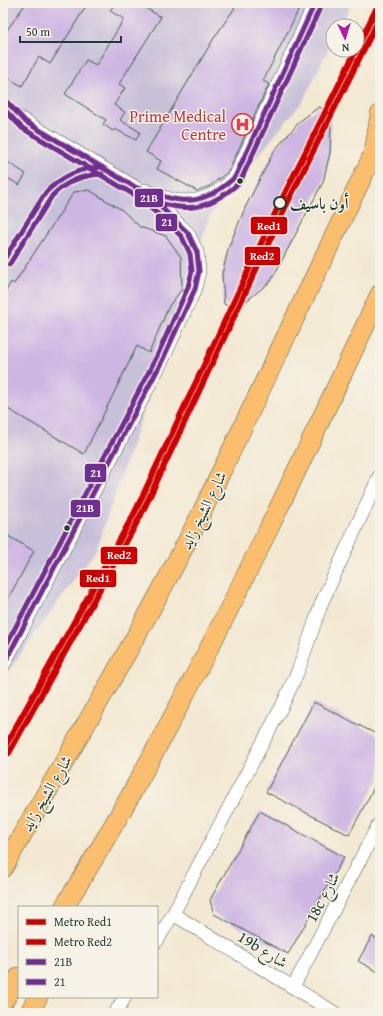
<svg xmlns="http://www.w3.org/2000/svg" width="383" height="1016" viewBox="0 0 383 1016" font-family="'Gentium Book Plus',Amiri,serif">
	<style>
		.industrial { fill: #c7c0d9 }
		.building { fill: #ceb6e3 }
		.lines { fill: none; stroke-linecap: round; stroke-linejoin: round }
		.minor-casing { stroke: #3f574c; stroke-width: 14 }
		.highway-casing { stroke: #3f574c; stroke-width: 20 }
		.minor { stroke: #fff; stroke-width: 13 }
		.highway { stroke: #fbbe6e; stroke-width: 19 }
		.bus-1-casing { stroke: #f7f3e8; stroke-width: 8 }
		.bus-2-casing { stroke: #f7f3e8; stroke-width: 8 }
		.bus-1 { stroke: #6f2e90; stroke-width: 5 }
		.bus-2 { stroke: #6f2e90; stroke-width: 5 }
		.metro-1-casing { stroke: #f7f3e8; stroke-width: 9 }
		.metro-2-casing { stroke: #f7f3e8; stroke-width: 9 }
		.metro-1 { stroke: #c00; stroke-width: 6 }
		.metro-2 { stroke: #c00; stroke-width: 6 }
		.bus-dot { fill: #1f3d34; stroke: #f7f3e8; stroke-width: 1.5 }
		.stop-dot { fill: #f7f3e8; stroke: #1f3d34; stroke-width: 2 }
		.labels { text-anchor: middle; stroke-width: 3; stroke-linejoin: round; paint-order: stroke }
		.health-label { font-size: 16px; fill: #be3a42; stroke: #f7f3e8; text-anchor: end }
		.stop-label { font-size: 16px; font-weight: bold; fill: #1f3d34; stroke: #f7f3e8; text-anchor: start }
		.street-label { font-size: 16px; fill: #1f3d34; stroke: #f7f3e8 }
		.line-badge { stroke: #f7f3e8; stroke-width: 1.5 }
		.badge-label { font-size: 11px; text-anchor: middle; font-weight: bold; fill: #fff }
	</style>
	<rect width="100%" height="100%" fill="#f7f3e8"/>
	<filter id="ink" filterUnits="userSpaceOnUse"><feTurbulence type="fractalNoise" baseFrequency=".025" numOctaves="2"/><feDisplacementMap in="SourceGraphic" scale="8" xChannelSelector="R" yChannelSelector="G"/><feConvolveMatrix kernelMatrix="1 2 1 2 8 2 1 2 1" color-interpolation-filters="sRGB"/></filter>
	<filter id="wash" filterUnits="userSpaceOnUse"><feTurbulence type="fractalNoise" baseFrequency=".012" numOctaves="4" result="noise"/><feDisplacementMap in="SourceGraphic" scale="16" xChannelSelector="R" yChannelSelector="G"/><feGaussianBlur stdDeviation="0.9" result="paint"/><feColorMatrix in="noise" values="0 0 0 0 0 0 0 0 0 0 0 0 0 0 0 0 0 1.4 0 .05"/><feComposite in="paint" operator="in"/></filter>
	<g filter="url(#wash)">
		<rect width="100%" height="100%" fill="#f3e8d2"/>
		<path class="industrial" d="M3,3H352L340,26H333V40L303,101L211,213L96,550L3,678Z"/>
		<g id="blocks">
			<path class="building" d="M26,3H88L50,64L39,57L22,86L3,75V36Z
				M115,3H137L161,17L119,84L125,88L114,105L125,112L120,120L140,132L136,140L115,129L113,131L103,124L106,120L65,94L86,60L96,65L124,19L110,11Z
				M238,3H302L263,81L269,84L228,172L210,186L197,191L157,169L161,161L146,152L214,38Z
				M319,107L326,110L331,124L330,153L323,182L271,281L244,303L230,307L224,304L222,274L229,246L246,206L274,151L300,121Z
				M3,159L26,174L19,185L3,175Z
				M89,190L122,210L140,227L166,236L181,257L182,289L169,306L149,353L137,346L84,454L3,406V296L11,282L14,284L74,192Z
				M3,533L34,551L3,608Z
				M314,702L380,736V776L349,835L266,792Z
				M260,811L344,857L288,954L214,914L210,900Z
				M372,936L380,941V973L358,961Z"/>
		</g>
	</g>
	<g filter="url(#ink)">
		<use href="#blocks" fill-opacity="0" stroke="#3f574c" stroke-width="1"/>
		<g class="lines">
			<defs>
				<path id="minor" d="M3,108L135,187L163,209L188,233L197,252L199,271L195,289L163,359L3,666
					M145,190C153,193 162,197 171,199C196,205 218,195 235,177L315,3
					M173,914L335,1013
					M157,941L173,914L283,704L298,671L322,602L380,475
					M293,987L380,822
					M115,1013L125,997"/>
				<path id="highway" d="M374,152L380,114
					M3,868C70,751 140,635 201,514L380,140
					M64,907C104,844 141,778 176,711C249,575 314,434 380,294
					M3,1002L19,977
					M29,1013L38,997"/>
			</defs>
			<use href="#minor" class="minor-casing"/>
			<use href="#highway" class="highway-casing"/>
			<use href="#minor" class="minor"/>
			<use href="#highway" class="highway"/>
			<defs>
				<path id="bus-1" d="M3,98L26,122L135,187L163,209L188,233L197,252L199,271L195,289L163,359L3,666
					M135,187C179,202 198,211 235,177L315,3
					M3,261L46,192C62,176 79,168 102,167"/>
				<path id="bus-2" d="M3,108L22,128L131,193L158,214L182,237L190,254L192,271L188,287L157,356L3,651
					M133,194C179,210 200,218 240,182L321,6
					M9,265L52,196C66,181 82,175 102,174"/>
			</defs>
			<use href="#bus-1" class="bus-1-casing"/>
			<use href="#bus-2" class="bus-2-casing"/>
			<use href="#bus-1" class="bus-1"/>
			<use href="#bus-2" class="bus-2"/>
			<defs>
				<path id="metro-1" d="M357,48L379,3
					M3,750L135,512L279,205L356,50"/>
				<path id="metro-2" d="M363,51L380,17
					M9,753L141,515L285,208L362,53"/>
			</defs>
			<use href="#metro-1" class="metro-1-casing"/>
			<use href="#metro-2" class="metro-2-casing"/>
			<use href="#metro-1" class="metro-1"/>
			<use href="#metro-2" class="metro-2"/>
		</g>
	</g>
	<defs>
		<symbol id="hospital-ring" viewBox="-11 -11 22 22"><circle r="9.5" fill="#f7f3e8" stroke="#e0444e" stroke-width="1.5"/><path d="M-5-5h3v3.5h4V-5h3V5h-3V1.5h-4V5h-3Z" fill="#e0444e"/></symbol>
	</defs>
	<g fill-rule="evenodd">
		<use href="#hospital-ring" x="230" y="112" width="25" height="25"/>
	</g>
	<g class="bus-dot">
		<circle cx="240" cy="181" r="3.5"/>
		<circle cx="67" cy="528" r="3.5"/>
	</g>
	<circle class="stop-dot" cx="280" cy="203" r="6"/>
	<g class="labels">
		<g class="health-label">
			<text x="226" y="122">Prime Medical<tspan x="226" dy="18">Centre</tspan></text>
		</g>
		<g class="stop-label">
			<text x="290" y="209">أون باسيف</text>
		</g>
		<g class="street-label">
			<text transform="translate(203 510) rotate(-64)" y="6">شارع الشيخ زايد</text>
			<text transform="translate(46 793) rotate(-60)" y="6">شارع الشيخ زايد</text>
			<text transform="translate(322 897) rotate(-62)" y="6">18c شارع</text>
			<text transform="translate(263 949) rotate(32)" y="6">19b شارع</text>
		</g>
	</g>
	<g class="line-badge">
		<rect x="134" y="188" width="30" height="20" rx="4" fill="#6f2e90"/>
		<rect x="155" y="213" width="23" height="19" rx="4" fill="#6f2e90"/>
		<rect x="250" y="216" width="38" height="19" rx="4" fill="#c00"/>
		<rect x="244" y="246" width="37" height="20" rx="4" fill="#c00"/>
		<rect x="84" y="463" width="23" height="20" rx="4" fill="#6f2e90"/>
		<rect x="70" y="499" width="31" height="19" rx="4" fill="#6f2e90"/>
		<rect x="100" y="546" width="38" height="19" rx="4" fill="#c00"/>
		<rect x="79" y="569" width="38" height="19" rx="4" fill="#c00"/>
	</g>
	<g class="badge-label">
		<text x="149" y="202">21B</text>
		<text x="167" y="226">21</text>
		<text x="269" y="230">Red1</text>
		<text x="262" y="260">Red2</text>
		<text x="96" y="477">21</text>
		<text x="85" y="512">21B</text>
		<text x="119" y="559">Red2</text>
		<text x="98" y="582">Red1</text>
	</g>
	<rect width="383" height="1016" fill="none" stroke="#f7f3e8" stroke-width="16"/>
	<rect x="18" y="906" width="140" height="92" fill="#f7f3e8" stroke="#a1aaa0"/>
	<rect x="26" y="919" width="20" height="6" fill="#cc0000" stroke="#a1aaa0"/>
	<text x="54" y="926" font-size="12" fill="#1f3d34">Metro Red1</text>
	<rect x="26" y="939" width="20" height="6" fill="#cc0000" stroke="#a1aaa0"/>
	<text x="54" y="946" font-size="12" fill="#1f3d34">Metro Red2</text>
	<rect x="26" y="959" width="20" height="6" fill="#6f2e90" stroke="#a1aaa0"/>
	<text x="54" y="966" font-size="12" fill="#1f3d34">21B</text>
	<rect x="26" y="979" width="20" height="6" fill="#6f2e90" stroke="#a1aaa0"/>
	<text x="54" y="986" font-size="12" fill="#1f3d34">21</text>
	<g transform="translate(345 38) rotate(176)"><circle r="19" fill="#f7f3e8" stroke="#a1aaa0"/>
	<path d="M0-3L7 15L0 10L-7 15Z" fill="#b5179e"/>
	<text y="-6" font-size="11" font-weight="bold" text-anchor="middle" fill="#1f3d34">N</text>
	</g>
	<path d="M20 36v6h101v-6" fill="none" stroke="#1f3d34" stroke-width="2"/>
	<text x="26" y="36" font-size="12" fill="#1f3d34" stroke="#f7f3e8" stroke-width="3" paint-order="stroke">50 m</text>
</svg>
